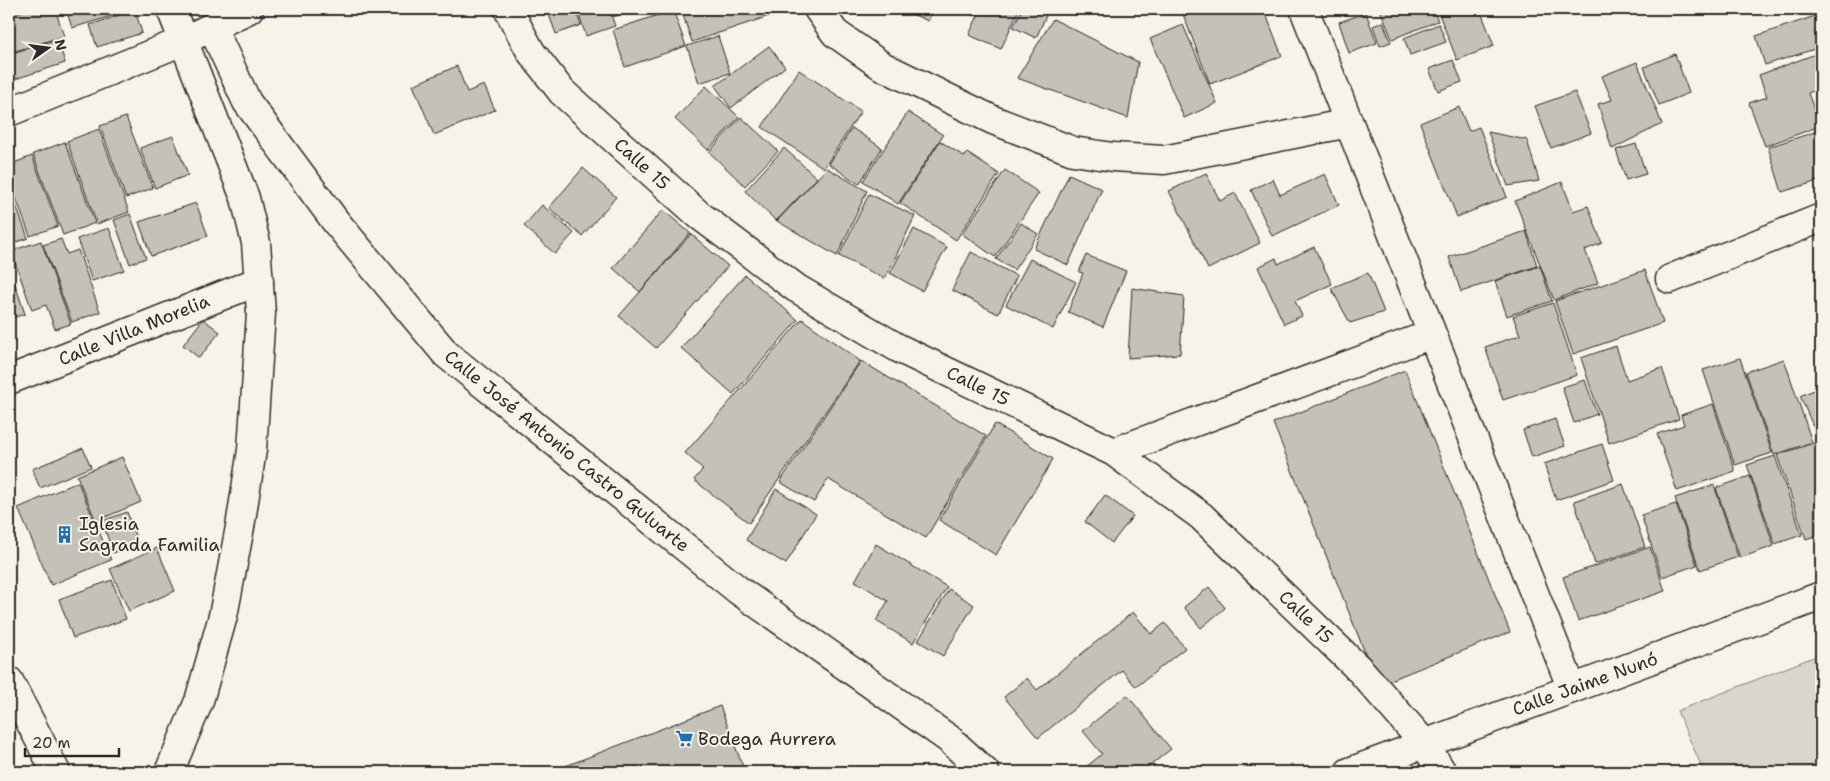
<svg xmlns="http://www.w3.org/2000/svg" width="1830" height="781" viewBox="0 0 1830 781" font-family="'Shantell Sans',sans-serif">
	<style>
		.green { fill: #dad6cc; stroke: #82807c }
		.building { fill: #c4c1b9; stroke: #2b2b2b }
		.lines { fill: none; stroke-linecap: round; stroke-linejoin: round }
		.street-casing { stroke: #2b2b2b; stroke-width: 31 }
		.secondary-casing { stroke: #2b2b2b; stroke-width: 31 }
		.street { stroke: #f7f3e8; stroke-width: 28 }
		.secondary { stroke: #f7f3e8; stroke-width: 28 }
		.labels { text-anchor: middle; stroke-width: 4; stroke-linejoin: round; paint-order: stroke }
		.street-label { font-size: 18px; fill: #2b2b2b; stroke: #f7f3e8 }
		.poi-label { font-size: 18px; fill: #2b2b2b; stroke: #f7f3e8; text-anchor: start }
	</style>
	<rect width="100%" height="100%" fill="#f7f3e8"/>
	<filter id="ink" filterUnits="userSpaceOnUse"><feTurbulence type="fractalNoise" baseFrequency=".02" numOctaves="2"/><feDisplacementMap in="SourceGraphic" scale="10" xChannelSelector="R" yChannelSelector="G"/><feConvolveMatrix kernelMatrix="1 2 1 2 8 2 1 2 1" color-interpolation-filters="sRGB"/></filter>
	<g filter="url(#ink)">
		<path class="green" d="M1821,654V772H1704L1677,711Z"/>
		<path class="building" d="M29,9H55L64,36L9,53V15Z
			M66,9H135L72,28Z
			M547,9H575L581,25L556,34Z
			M577,9H609L615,26L586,36Z
			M611,9H636L613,17Z
			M681,9H777L778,13L692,42Z
			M901,9H934L928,21Z
			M958,9H979L975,16Z
			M981,9H1019L1001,49L969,35Z
			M1022,9H1049L1036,38L1013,27Z
			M1181,9H1264L1282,56L1210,84Z
			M1380,9H1433L1438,21L1392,39Z
			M1437,9H1480L1494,46L1457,60Z
			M135,10L142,33L97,47L90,25Z
			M673,10L686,46L625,67L613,30Z
			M1366,13L1377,43L1349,53L1339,22Z
			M1821,14V47L1765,65L1756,36Z
			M1053,19L1138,62L1128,118L1017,78Z
			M1383,22L1391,42L1380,46L1373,26Z
			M1439,24L1446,42L1410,55L1404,38Z
			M1183,25L1217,103L1184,118L1150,39Z
			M718,36L730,73L699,83L687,46Z
			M58,39L65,63L9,81V54Z
			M769,46L785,67L731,108L715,86Z
			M1821,52V88L1808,93L1820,126L1765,146L1749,103L1767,97L1759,75Z
			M1675,54L1689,93L1659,105L1644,67Z
			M1453,60L1462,82L1438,91L1429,69Z
			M1637,62L1662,124L1612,149L1598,104L1612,100L1602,76Z
			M457,66L467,92L484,85L495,110L434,135L413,85Z
			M799,70L861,111L824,168L762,127Z
			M706,86L739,117L708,150L675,119Z
			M1575,92L1591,133L1551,148L1535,106Z
			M1459,107L1469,131L1479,127L1507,197L1457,217L1420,123Z
			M908,112L943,135L898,204L863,181Z
			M126,117L153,188L126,198L100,126Z
			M741,117L778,151L745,186L709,152Z
			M852,128L882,148L859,184L829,164Z
			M99,129L129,212L97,224L67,141Z
			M1821,130V180L1782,192L1768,147Z
			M1488,132L1527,140L1539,181L1508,186Z
			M173,136L188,175L155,188L140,148Z
			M940,141L965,157L967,153L999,174L956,240L900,203Z
			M65,142L95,223L63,235L33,154Z
			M1636,144L1646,174L1626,180L1616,150Z
			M784,148L817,178L776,221L745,191Z
			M32,156L58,226L30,236L9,179V165Z
			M583,168L616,197L582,236L549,208Z
			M827,168L867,191L837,256L777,221Z
			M1005,170L1039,193L995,257L962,234Z
			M1206,173L1220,201L1235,193L1260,243L1208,269L1169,191Z
			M1069,174L1102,189L1068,265L1034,249Z
			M1325,174L1339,205L1272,236L1251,190L1273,179L1280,195Z
			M1562,182L1573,211L1588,206L1602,243L1585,250L1598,283L1554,300L1515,201Z
			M9,186L28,238L9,245Z
			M869,194L915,216L885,279L839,256Z
			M196,203L208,236L151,256L139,222Z
			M542,205L574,233L555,254L524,226Z
			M663,210L690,233L640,292L613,268Z
			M130,214L146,258L130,264L114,220Z
			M1021,223L1038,234L1014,270L996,259Z
			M109,228L124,270L92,281L77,239Z
			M914,229L947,247L922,291L890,273Z
			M1526,231L1537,266L1461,292L1449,257Z
			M691,234L728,266L656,348L619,316Z
			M61,239L67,254L78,250L100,312L72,322L43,245Z
			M41,241L71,324L55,329L46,305L32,310L11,251Z
			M1314,247L1332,284L1295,301L1302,316L1284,324L1258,267L1276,258L1278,264Z
			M971,252L1017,276L998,314L952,290Z
			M1086,255L1126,271L1103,327L1068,312L1083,273L1079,272Z
			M1030,259L1076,282L1053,329L1006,305Z
			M9,266L25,314L9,319Z
			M1540,266L1552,301L1507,316L1495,281Z
			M1645,270L1663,323L1573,354L1555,301Z
			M1368,273L1384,312L1350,323L1331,288Z
			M745,275L798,320L733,394L681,348Z
			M1132,288L1184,296L1180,354L1128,358Z
			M1553,303L1577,375L1503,400L1485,347L1520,335L1513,316Z
			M203,319L220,332L199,358L183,345Z
			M802,319L860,361L749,523L694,480L703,469L685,453Z
			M1616,346L1627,380L1662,368L1679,419L1609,443L1581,358Z
			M1740,358L1772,453L1735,465L1703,370Z
			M1784,359L1812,442L1774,455L1746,372Z
			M861,361L986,436L926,538L828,479L814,502L780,482Z
			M1405,370L1510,632L1378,685L1273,423Z
			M1585,380L1597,414L1574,423L1562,387Z
			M1821,387V431L1816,433L1800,396Z
			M1713,404L1735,471L1677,491L1657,434L1684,425L1681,415Z
			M1555,419L1565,446L1532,457L1523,430Z
			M995,424L1053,459L996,555L939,520Z
			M1817,442L1821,455V534L1806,539L1777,455Z
			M1602,444L1614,480L1556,500L1544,464Z
			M83,448L91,467L40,488L32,469Z
			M1775,456L1802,535L1775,544L1747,465Z
			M122,457L141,502L96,521L77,476Z
			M1750,476L1774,546L1740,558L1716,488Z
			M78,482L111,560L51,585L18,508Z
			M1623,484L1645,547L1595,564L1574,501Z
			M1714,485L1738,557L1700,570L1675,498Z
			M776,489L816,514L786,564L746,540Z
			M1105,495L1133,516L1112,543L1085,522Z
			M1676,504L1697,565L1662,577L1641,515Z
			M127,512L138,544L113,553L102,521Z
			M876,544L947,587L913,643L876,621L888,601L855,581Z
			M1650,547L1665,591L1578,621L1563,577Z
			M157,548L175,591L129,611L110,569Z
			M112,580L126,619L73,638L59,599Z
			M1209,587L1225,608L1201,628L1184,607Z
			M949,589L974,605L943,656L918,641Z
			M1133,612L1151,634L1165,623L1185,648L1136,687L1122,670L1038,738L1004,697L1027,678L1037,690Z
			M1127,695L1171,749L1142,772H1080L1102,754L1083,731Z
			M720,706L745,772H550Z"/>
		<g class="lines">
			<defs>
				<path id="street" d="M508,9L531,52L562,92L699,215L796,288L898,348L1114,452L1201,516L1360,670L1424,743L1442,772
					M818,9L835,33L882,66L993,120L1073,151L1113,157L1164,160L1349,123
					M1304,9L1572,689
					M212,27L247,102L336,222L446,354L738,590L949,739L985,772
					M9,112L183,41L249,9
					M1670,279L1821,218
					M9,380L259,281
					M1114,452L1432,334
					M9,681L56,772
					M1349,772L1821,596"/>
				<path id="secondary" d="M169,772L199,701L223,616L240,527L252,450L261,313L256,243L245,198L171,9"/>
			</defs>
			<use href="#street" class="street-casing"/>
			<use href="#secondary" class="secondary-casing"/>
			<use href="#street" class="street"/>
			<use href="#secondary" class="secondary"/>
		</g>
	</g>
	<defs>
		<symbol id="building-bare" viewBox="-9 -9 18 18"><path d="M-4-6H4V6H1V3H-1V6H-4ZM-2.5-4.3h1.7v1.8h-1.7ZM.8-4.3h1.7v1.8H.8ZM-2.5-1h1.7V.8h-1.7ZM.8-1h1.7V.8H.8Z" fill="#1f6fb2" stroke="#f7f3e8" stroke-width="2.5" paint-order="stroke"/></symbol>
		<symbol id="supermarket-bare" viewBox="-9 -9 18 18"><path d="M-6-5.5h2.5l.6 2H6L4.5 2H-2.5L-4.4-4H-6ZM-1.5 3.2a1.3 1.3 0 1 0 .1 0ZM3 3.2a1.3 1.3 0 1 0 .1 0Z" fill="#1f6fb2" stroke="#f7f3e8" stroke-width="2.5" paint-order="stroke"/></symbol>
	</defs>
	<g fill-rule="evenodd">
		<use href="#building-bare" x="52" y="522" width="25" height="25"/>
		<use href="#supermarket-bare" x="672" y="726" width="25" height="25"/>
	</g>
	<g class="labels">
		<g class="street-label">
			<text transform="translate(642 164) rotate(42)" y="6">Calle 15</text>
			<text transform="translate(134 330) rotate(-22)" y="6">Calle Villa Morelia</text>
			<text transform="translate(978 386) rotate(26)" y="6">Calle 15</text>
			<text transform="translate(567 451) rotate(39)" y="6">Calle José Antonio Castro Guluarte</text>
			<text transform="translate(1306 617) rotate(44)" y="6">Calle 15</text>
			<text transform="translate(1585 684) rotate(-20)" y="6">Calle Jaime Nunó</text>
		</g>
		<g class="poi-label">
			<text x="79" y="530">Iglesia<tspan x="79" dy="21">Sagrada Familia</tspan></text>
			<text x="698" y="745">Bodega Aurrera</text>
		</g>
	</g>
	<rect width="1830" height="781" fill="none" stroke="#f7f3e8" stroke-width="30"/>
	<rect x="15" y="15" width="1800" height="751" fill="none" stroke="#2b2b2b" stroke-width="2" filter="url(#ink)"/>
	<g transform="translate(48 48) rotate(76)" stroke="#f7f3e8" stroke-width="4" paint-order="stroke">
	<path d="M0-4L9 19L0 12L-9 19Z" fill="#2b2b2b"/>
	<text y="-8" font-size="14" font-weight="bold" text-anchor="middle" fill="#2b2b2b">N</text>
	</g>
	<path d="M25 748v8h94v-8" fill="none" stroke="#2b2b2b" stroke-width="2.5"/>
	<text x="32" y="748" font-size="15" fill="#2b2b2b" stroke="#f7f3e8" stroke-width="4" paint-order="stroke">20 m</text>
</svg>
